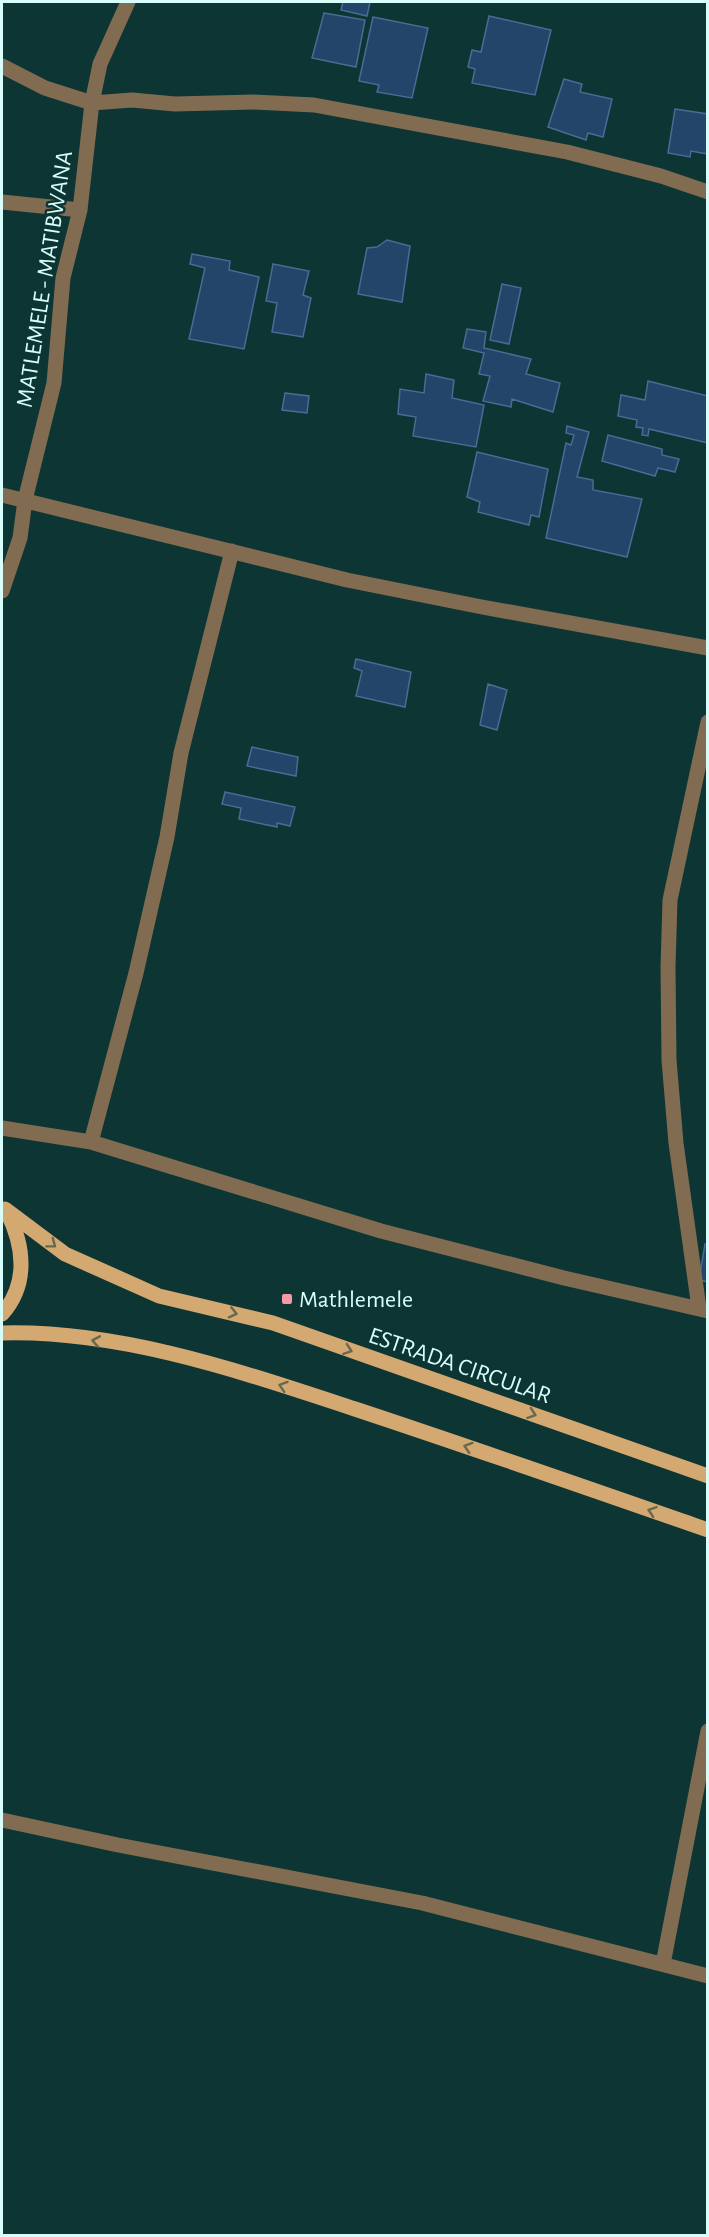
<svg xmlns="http://www.w3.org/2000/svg" width="709" height="2237" viewBox="0 0 709 2237" font-family="'Alegreya Sans',sans-serif">
	<style>
		.building { fill: #224569; stroke: #486c93; stroke-width: 1.5 }
		.lines { fill: none; stroke-linecap: round; stroke-linejoin: round }
		.street { stroke: #816b51; stroke-width: 15 }
		.primary { stroke: #d4a871; stroke-width: 15 }
		.oneway { stroke: #66694f }
		.poi-dot { fill: #f49aa6; stroke: #0c3534; stroke-width: 2 }
		.labels { text-anchor: middle; stroke-width: 5; stroke-linejoin: round; paint-order: stroke }
		.street-label { font-size: 24px; fill: #d9fdfa; stroke: #0c3534 }
		.poi-label { font-size: 24px; fill: #d9fdfa; stroke: #0c3534; text-anchor: start }
	</style>
	<rect width="100%" height="100%" fill="#0c3534"/>
	<path class="building" d="M343,2H370L367,16L341,10Z
		M324,13L365,20L356,67L312,58Z
		M489,16L551,30L535,95L472,83L475,69L468,67L472,50L481,52Z
		M373,17L428,28L412,98L377,92L379,85L359,81Z
		M564,79L582,84L580,92L612,99L603,137L588,133L586,140L548,127Z
		M675,109L708,114V154L691,151L690,157L668,153Z
		M387,240L410,246L402,302L358,294L367,248L377,247Z
		M192,254L230,261L229,270L259,277L244,349L189,339L205,268L190,264Z
		M273,264L309,271L303,295L311,298L303,337L272,332L277,303L266,301Z
		M502,284L521,288L509,344L490,340Z
		M467,329L486,332L484,348L531,359L526,374L560,383L553,412L512,399L511,407L483,401L490,376L479,374L484,353L463,348Z
		M426,374L454,380L452,398L484,405L476,447L413,436L416,417L398,414L400,389L424,393Z
		M648,381L708,396V443L649,429L648,436L642,435L643,428L636,427L637,420L618,416L621,395L645,400Z
		M285,393L309,396L307,413L282,410Z
		M567,426L589,432L577,477L593,480V490L642,499L627,557L546,538L566,443L571,445L574,435L566,433Z
		M608,435L662,449V455L679,459L675,472L658,468L655,476L602,461Z
		M477,452L548,469L539,517L531,515L529,525L478,512L480,502L467,497Z
		M356,659L411,672L405,707L356,696L362,671L354,668Z
		M488,684L507,690L497,730L480,725Z
		M252,747L298,757L296,776L247,766Z
		M225,792L295,807L290,826L277,823V827L239,819L241,808L222,804Z
		M705,1244H708V1282L699,1280Z"/>
	<g class="lines">
		<path class="street" d="M2,66L45,88L92,103L132,100L175,104L254,102L314,105L567,152L661,176L708,192
			M2,202L80,210
			M2,495L347,580L482,607L708,648
			M2,591L20,538L25,500L54,383L63,278L80,210L92,103L100,64L128,2
			M2,1128L91,1142L381,1231L564,1278L708,1311
			M91,1142L136,973L167,837L181,753L232,551
			M699,1308L676,1143L669,1060L668,967L670,900L708,722
			M2,1820L118,1845L422,1903L708,1976
			M663,1964L708,1731"/>
		<path class="primary" d="M5,1209L65,1254L159,1296L273,1323L708,1476
			M2,1314C29,1284 24,1245 7,1212
			M2,1333C122,1330 242,1372 355,1409C473,1448 590,1489 708,1530"/>
	</g>
	<defs><path id="oneway-chevron" d="M-2-3.5L2.5 0L-2 3.5" fill="none" stroke-width="1.6" stroke-linecap="round" stroke-linejoin="round" transform="scale(1.5)"/></defs>
	<g class="oneway">
		<use href="#oneway-chevron" transform="translate(52 1244) rotate(37)"/>
		<use href="#oneway-chevron" transform="translate(233 1313) rotate(14)"/>
		<use href="#oneway-chevron" transform="translate(96 1341) rotate(-170)"/>
		<use href="#oneway-chevron" transform="translate(348 1350) rotate(19)"/>
		<use href="#oneway-chevron" transform="translate(283 1386) rotate(-162)"/>
		<use href="#oneway-chevron" transform="translate(532 1414) rotate(19)"/>
		<use href="#oneway-chevron" transform="translate(468 1447) rotate(-162)"/>
		<use href="#oneway-chevron" transform="translate(652 1511) rotate(-161)"/>
	</g>
	<rect class="poi-dot" x="281" y="1293" width="12" height="12" rx="3"/>
	<g class="labels">
		<g class="street-label">
			<text transform="translate(44 279) rotate(-81)" y="8">MATLEMELE - MATIBWANA</text>
			<text transform="translate(460 1365) rotate(19)" y="8">ESTRADA CIRCULAR</text>
		</g>
		<g class="poi-label">
			<text x="299" y="1307">Mathlemele</text>
		</g>
	</g>
	<rect width="709" height="2237" fill="none" stroke="#d9fdfa" stroke-width="6"/>
</svg>
